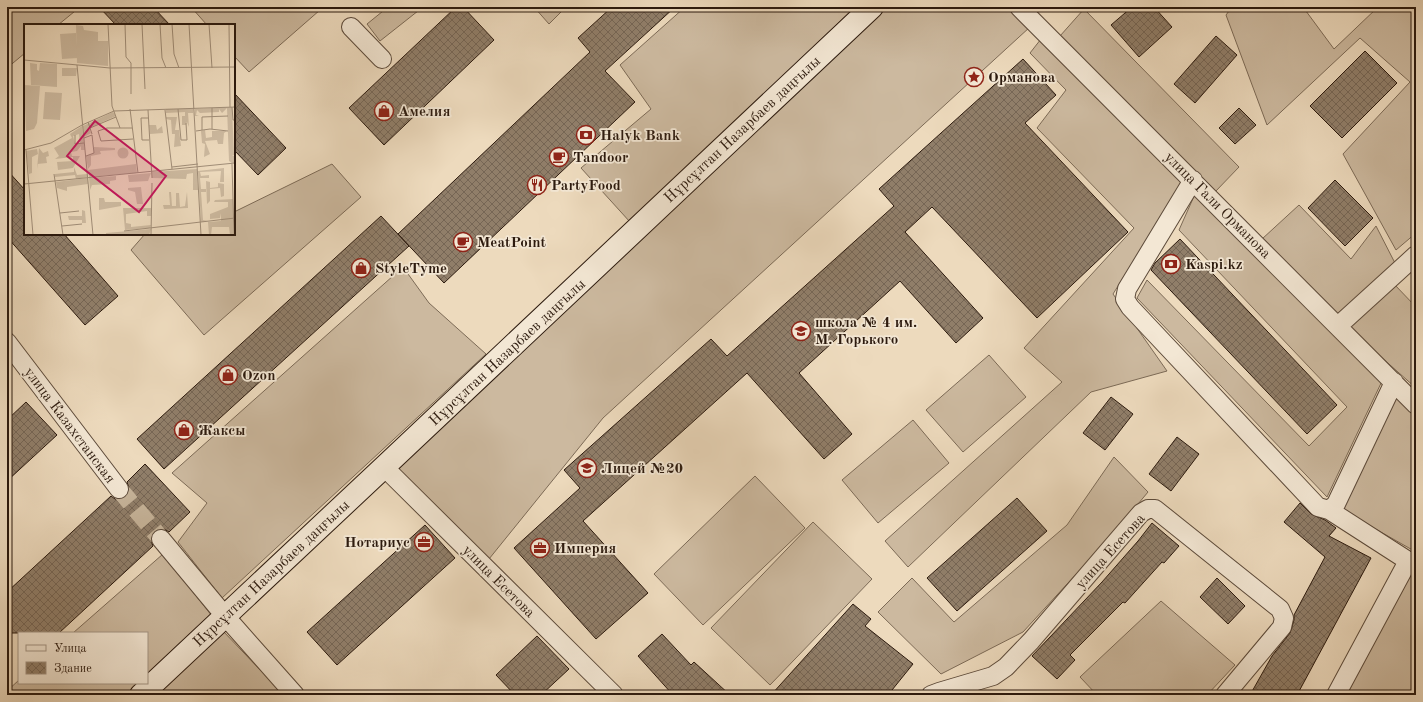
<svg xmlns="http://www.w3.org/2000/svg" width="1423" height="702" viewBox="0 0 1423 702" font-family="'Old Standard TT',serif">
	<style>
		.grass { fill: #ccb99f; stroke: #7c6a56 }
		.building { fill: url(#building-cross-hatch); stroke: #2c1a0e }
		.lines { fill: none; stroke-linecap: round; stroke-linejoin: round }
		.minor-tunnel { stroke: #c6b49a; stroke-width: 18; stroke-dasharray: 18 9; stroke-linecap: butt }
		.minor-casing { stroke: #5c4a3a; stroke-width: 20 }
		.secondary-casing { stroke: #2c1a0e; stroke-width: 24 }
		.minor { stroke: #f3e7d4; stroke-width: 18 }
		.secondary { stroke: #f3e7d4; stroke-width: 22 }
		.labels { text-anchor: middle; stroke-width: 3.5; stroke-linejoin: round; paint-order: stroke }
		.poi-label { font-size: 15px; font-weight: bold; fill: #2c1a0e; stroke: #f3e7d4; text-anchor: start }
		.street-label { font-size: 15px; fill: #2c1a0e; stroke: #f3e7d4 }
		.inset-road { fill: none; stroke: #a08d77; stroke-width: 1 }
		.view { fill: #c2185b; fill-opacity: 0.15; stroke: #c2185b; stroke-width: 2 }
		.inset-edge { fill: none; stroke: #2c1a0e; stroke-width: 2 }
	</style>
	<defs>
		<pattern id="building-cross-hatch" width="8" height="8" patternUnits="userSpaceOnUse"><rect width="8" height="8" fill="#907e69"/><path d="M0 0l8 8M0 8l8-8" fill="none" stroke="#766655"/></pattern>
	</defs>
	<rect width="100%" height="100%" fill="#eddabd"/>
	<filter id="stains"><feTurbulence type="fractalNoise" baseFrequency=".005" numOctaves="4"/><feColorMatrix values="0 0 0 0 .2 0 0 0 0 .09 0 0 0 0 .02 0 0 0 .5 -.17"/></filter>
	<radialGradient id="worn" r=".72"><stop offset=".6" stop-color="#630" stop-opacity="0"/><stop offset="1" stop-color="#630" stop-opacity=".3"/></radialGradient>
	<path class="grass" d="M7,7H80L58,25H25V53L7,68Z
		M191,7H318L320,10L249,72L234,56V25H207Z
		M388,7H423L380,41L367,24Z
		M534,7H566L549,24Z
		M685,7H855L630,222L581,168L651,109L620,65Z
		M884,7H1009L1030,27L603,418L489,559L396,467Z
		M1232,7H1303L1334,49L1378,7H1416V233L1396,250L1343,154L1410,82L1360,38L1267,125L1226,15Z
		M1084,9L1239,167L1215,192L1060,36Z
		M1041,39L1183,182L1113,294L1167,371L1091,392L908,567L885,541L1062,382L1024,348L1134,228L1037,128L1066,90L1030,53Z
		M332,164L361,197L204,335L131,250L145,234H234V212Z
		M1195,194L1383,379L1327,497L1137,298L1147,280L1309,446L1347,407L1179,230Z
		M1299,205L1351,259L1376,226L1396,265L1337,319L1262,239Z
		M403,267L429,303L486,354L222,598L178,542L207,503L172,473Z
		M1394,284L1416,307V388L1346,326Z
		M989,355L1026,397L963,452L926,410Z
		M1396,397L1416,418V552L1342,510Z
		M913,420L949,463L878,523L842,480Z
		M1114,457L1148,492L1113,534L1023,632L941,674L878,612L912,578L954,622L1067,525Z
		M755,476L805,528L703,625L654,574Z
		M813,522L872,579L770,685L711,628Z
		M163,554L212,616L147,676V633H73Z
		M1416,559V695H1343Z
		M1161,601L1235,665L1207,695H1097L1080,677Z
		M223,631L284,695H156Z
		M19,680V683H140L127,695H7V691Z"/>
	<path class="building" d="M99,7H153L170,25H116Z
		M456,7H463L494,40L384,145L349,108Z
		M612,7H675L605,71L635,102L444,283L398,234L590,52L578,38Z
		M1132,7H1154L1172,27L1139,57L1111,25Z
		M1216,36L1237,55L1195,103L1174,84Z
		M1365,51L1397,83L1342,138L1310,106Z
		M1023,59L1056,95L1025,123L1128,232L1037,318L932,207L905,232L983,318L956,343L900,281L799,373L852,434L824,459L747,373L583,521L648,593L596,639L514,548L580,488L564,470L711,339L727,356L894,206L879,189Z
		M234,93L286,148L258,175L234,150Z
		M1239,108L1256,125L1235,144L1219,128Z
		M7,170L25,190V234H64L118,296L85,325L7,237Z
		M1335,180L1373,218L1345,246L1308,208Z
		M381,216L409,246L164,469L137,439Z
		M1180,239L1337,405L1307,434L1151,270L1155,263Z
		M1111,397L1133,414L1105,450L1083,433Z
		M26,402L57,435L7,481V420Z
		M1177,437L1199,454L1171,491L1149,474Z
		M145,464L190,512L169,532L164,529H160L154,531L151,536V540L153,546L59,633H7V592L111,496L115,499H120L126,497L128,493L129,488L127,482Z
		M1017,498L1047,531L957,611L927,578Z
		M1300,503L1311,514L1325,520L1336,528L1329,536L1371,558L1297,695H1250L1272,656L1290,633L1294,620V615L1325,557L1284,522Z
		M1152,523L1179,546L1164,563L1162,562L1125,603L1123,602L1070,655L1075,660L1057,679L1032,656L1102,582L1138,541Z
		M425,525L455,558L337,665L307,632Z
		M1217,578L1245,606L1228,624L1200,597Z
		M853,604L871,619L865,626L913,664L888,695H771Z
		M662,634L691,665L694,662L730,695H673L638,656Z
		M537,636L569,669L541,695H515L496,675Z"/>
	<g class="lines">
		<path class="minor-tunnel" d="M119,489L161,539"/>
		<defs>
			<path id="minor" d="M1019,7L1416,405
				M351,27L382,59
				M1193,180L1127,289L1125,299L1130,307L1318,507L1329,510L1336,504L1394,382
				M1338,326L1416,255
				M7,342L119,489
				M384,467L614,695
				M1329,510L1416,566
				M161,539L225,616L295,695
				M931,695L939,692L993,676L1006,667L1031,641L1141,513L1148,509H1155L1280,609L1284,618L1282,627L1225,695
				M1336,695L1408,561"/>
			<path id="secondary" d="M141,695L384,467L872,7"/>
		</defs>
		<use href="#minor" class="minor-casing"/>
		<use href="#secondary" class="secondary-casing"/>
		<use href="#minor" class="minor"/>
		<use href="#secondary" class="secondary"/>
	</g>
	<defs>
		<symbol id="sight-ring" viewBox="-11 -11 22 22"><circle r="9.5" fill="#f3e7d4" stroke="#8f2418" stroke-width="1.5"/><path d="M0-6L1.8-2.2L6-1.7L2.9 1.2L3.7 5.4L0 3.3L-3.7 5.4L-2.9 1.2L-6-1.7L-1.8-2.2Z" fill="#8f2418"/></symbol>
		<symbol id="shop-ring" viewBox="-11 -11 22 22"><circle r="9.5" fill="#f3e7d4" stroke="#8f2418" stroke-width="1.5"/><path d="M-5-2.5h2.3a2.7 3.5 0 0 1 5.4 0H5L5.5 6h-11ZM-1.5-2.5h3a1.5 2.3 0 0 0-3 0Z" fill="#8f2418"/></symbol>
		<symbol id="bank-ring" viewBox="-11 -11 22 22"><circle r="9.5" fill="#f3e7d4" stroke="#8f2418" stroke-width="1.5"/><path d="M-6-4H6V4H-6ZM0-2.3a2.3 2.3 0 1 0 0 4.6a2.3 2.3 0 1 0 0-4.6Z" fill="#8f2418"/></symbol>
		<symbol id="cafe-ring" viewBox="-11 -11 22 22"><circle r="9.5" fill="#f3e7d4" stroke="#8f2418" stroke-width="1.5"/><path d="M-5.5-4.5H6V0H3Q3 3.5 0 3.5H-2.5Q-5.5 3.5-5.5 0ZM3-3.2v2h1.7v-2ZM-6 4.5H4V6H-6Z" fill="#8f2418"/></symbol>
		<symbol id="restaurant-ring" viewBox="-11 -11 22 22"><circle r="9.5" fill="#f3e7d4" stroke="#8f2418" stroke-width="1.5"/><path d="M-5-6h1v4h1v-4h1v4h1v-4h1v5L-1.5 .5V6h-2V.5L-5-1ZM5-6V6H3V1.5H1.5Q1.5-4 5-6Z" fill="#8f2418"/></symbol>
		<symbol id="school-ring" viewBox="-11 -11 22 22"><circle r="9.5" fill="#f3e7d4" stroke="#8f2418" stroke-width="1.5"/><path d="M0-5L7-2L0 1L-7-2ZM-4 1L0 2.5L4 1V4Q0 6-4 4Z" fill="#8f2418"/></symbol>
		<symbol id="office-ring" viewBox="-11 -11 22 22"><circle r="9.5" fill="#f3e7d4" stroke="#8f2418" stroke-width="1.5"/><path d="M-6-3h4V-5.5h4V-3h4V5H-6ZM-1-4.5V-3h2v-1.5ZM-6 0V1H6V0Z" fill="#8f2418"/></symbol>
	</defs>
	<g fill-rule="evenodd">
		<use href="#sight-ring" x="963" y="66" width="22" height="22"/>
		<use href="#shop-ring" x="373" y="100" width="22" height="22"/>
		<use href="#bank-ring" x="575" y="124" width="22" height="22"/>
		<use href="#cafe-ring" x="548" y="146" width="22" height="22"/>
		<use href="#restaurant-ring" x="526" y="174" width="22" height="22"/>
		<use href="#cafe-ring" x="452" y="231" width="22" height="22"/>
		<use href="#bank-ring" x="1160" y="253" width="22" height="22"/>
		<use href="#shop-ring" x="350" y="257" width="22" height="22"/>
		<use href="#school-ring" x="790" y="320" width="22" height="22"/>
		<use href="#shop-ring" x="217" y="364" width="22" height="22"/>
		<use href="#shop-ring" x="173" y="419" width="22" height="22"/>
		<use href="#school-ring" x="576" y="457" width="22" height="22"/>
		<use href="#office-ring" x="413" y="531" width="22" height="22"/>
		<use href="#office-ring" x="529" y="537" width="22" height="22"/>
	</g>
	<g class="labels">
		<g class="poi-label">
			<text x="988" y="82">Орманова</text>
			<text x="398" y="116">Амелия</text>
			<text x="600" y="140">Halyk Bank</text>
			<text x="573" y="162">Tandoor</text>
			<text x="551" y="190">PartyFood</text>
			<text x="477" y="247">MeatPoint</text>
			<text x="1185" y="269">Kaspi.kz</text>
			<text x="375" y="273">StyleTyme</text>
			<text x="815" y="327">школа № 4 им.<tspan x="815" dy="17">М. Горького</tspan></text>
			<text x="242" y="380">Ozon</text>
			<text x="198" y="435">Жаксы</text>
			<text x="601" y="473">Лицей №20</text>
			<text x="410" y="547" text-anchor="end">Нотариус</text>
			<text x="554" y="553">Империя</text>
		</g>
		<g class="street-label">
			<text transform="translate(742 129) rotate(-43)" y="5">Нұрсұлтан Назарбаев даңғылы</text>
			<text transform="translate(1218 205) rotate(45)" y="5">улица Гали Орманова</text>
			<text transform="translate(507 352) rotate(-43)" y="5">Нұрсұлтан Назарбаев даңғылы</text>
			<text transform="translate(70 425) rotate(53)" y="5">улица Казахстанская</text>
			<text transform="translate(1110 551) rotate(-48)" y="5">улица Есетова</text>
			<text transform="translate(271 573) rotate(-43)" y="5">Нұрсұлтан Назарбаев даңғылы</text>
			<text transform="translate(499 581) rotate(45)" y="5">улица Есетова</text>
		</g>
	</g>
	<g transform="translate(24 24)">
		<rect width="211" height="211" fill="#eddabd"/>
		<path d="M52,9L54,34L38,35L36,10ZM38,44H53L52,52H38ZM0,61L16,62L13,99L10,105L2,107ZM21,68L38,69L36,96L19,95ZM208,83L210,131L208,132H211V135L208,136L211,135V139H208L205,137L203,84L198,89L195,85V88L176,89L173,86L172,91L175,92H171V85ZM142,85H169V89H164L165,103L163,98L162,101H158V92H161V88L142,89ZM89,88L92,92L65,104L67,109L60,113L59,102ZM142,93H153L151,106H155L157,122L150,123L151,110H148L147,96L142,95ZM125,101H132L133,106L138,102L139,109L126,110ZM58,102L60,119H56L55,110L49,112L51,120L60,119L61,126H57V122L53,127L47,128L48,132H56L49,144L34,146L33,138L49,137V133L31,135L35,132L30,124L48,114L46,110ZM181,106L182,114L188,113V107H203L200,109L199,120H194L193,116L181,117L186,130L180,133L181,120L178,119L177,107ZM70,123L91,124V126L76,127L77,130L67,132V141L64,145L62,132L70,129ZM93.5 129a5.5 5.5 0 1 1 11 0a5.5 5.5 0 1 1-11 0ZM15,124L19,129L24,127L25,132L22,133L23,139L13,140V145ZM13,125L14,130L8,133V149L5,150L2,127ZM112,140L113,149L65,153L64,146ZM50,143L53,151L63,150L64,153L52,155L51,151L31,153V150L50,148ZM200,144V158H196L197,147L176,148L177,152L185,151V154H176L177,165H182V168H177L179,196L184,197L177,198L174,147ZM173,145L174,166H169V149L163,150L162,155L128,154V148ZM127,149L124,157L105,158L104,151ZM92,152V156L86,157V160L68,161L66,166L65,154ZM64,154V160L43,163V167L33,164L32,158ZM182,157L186,158V164L194,163V159L200,160V172L197,173L196,164L186,165V177L183,180ZM117,163L119,180H113L111,168L104,166V164ZM145,168H147L148,182H152V169H155L156,183L161,182L163,168L164,184L140,185L139,181H146ZM75,174H80L81,178H97V182L75,186ZM209,175V211H206L205,203H188L187,211H185L184,198L197,197V189L196,194L186,195V190L204,183V178H190L191,176ZM99,184H127V192H123V187L102,190V199L107,200V203L127,201L126,204L101,206ZM58,186L61,187L62,199H58V196H45L44,192H58ZM127,205L125,211H82V209Z" fill="#ccb99f"/>
		<path d="M6,39L13,40V46L15,47L16,39L33,40V63L7,61Z" fill="#ccb99f"/>
		<path d="M52,1L59,2L60,6L74,8V17H84V42L53,39Z" fill="#ccb99f"/>
		<path class="inset-road" d="M84,0L88,82L96,104M101,0L102,33L107,39V70M118,0L121,65M136,0L138,34L142,44M148,0L150,30L155,44M165,0L177,211M185,0L188,44M205,0L206,83M0,36L86,44L211,43M53,41L69,211M208,83L209,96H211M188,84V105M106,85L114,149M154,85L157,116H163L162,99M124,86L128,154M141,86L148,145M124,94H117L118,116H125M64,98L68,110M66,104L92,93M108,104H83L74,107L77,117L109,115M178,106V93L204,92M172,107L186,105L204,107M51,111V120L60,119M60,114L68,111L70,129L62,132M0,126L27,119L58,101L90,87L211,83M2,126L9,211M208,140L210,211M148,143L174,140M30,150L39,211M0,160L211,139M36,189L55,187M38,202L58,200M100,207L211,194M127,211L128,159"/>
		<path class="view" d="M71,97L142,152L115,188L43,132Z"/>
		<rect width="211" height="211" class="inset-edge"/>
	</g>
	<rect width="1423" height="702" fill="none" stroke="#eddabd" stroke-width="24"/>
	<rect x="8" y="8" width="1407" height="686" fill="none" stroke="#2c1a0e" stroke-width="2"/>
	<rect x="12" y="12" width="1399" height="678" fill="none" stroke="#2c1a0e"/>
	<rect x="18" y="632" width="130" height="52" fill="#f3e7d4" stroke="#a39585"/>
	<rect x="26" y="645" width="20" height="6" fill="#f3e7d4" stroke="#a39585"/>
	<text x="54" y="652" font-size="12" fill="#2c1a0e">Улица</text>
	<rect x="26" y="662" width="20" height="12" fill="url(#building-cross-hatch)" stroke="#a39585"/>
	<text x="54" y="672" font-size="12" fill="#2c1a0e">Здание</text>
	<rect width="100%" height="100%" filter="url(#stains)"/>
	<rect width="100%" height="100%" fill="url(#worn)"/>
</svg>
